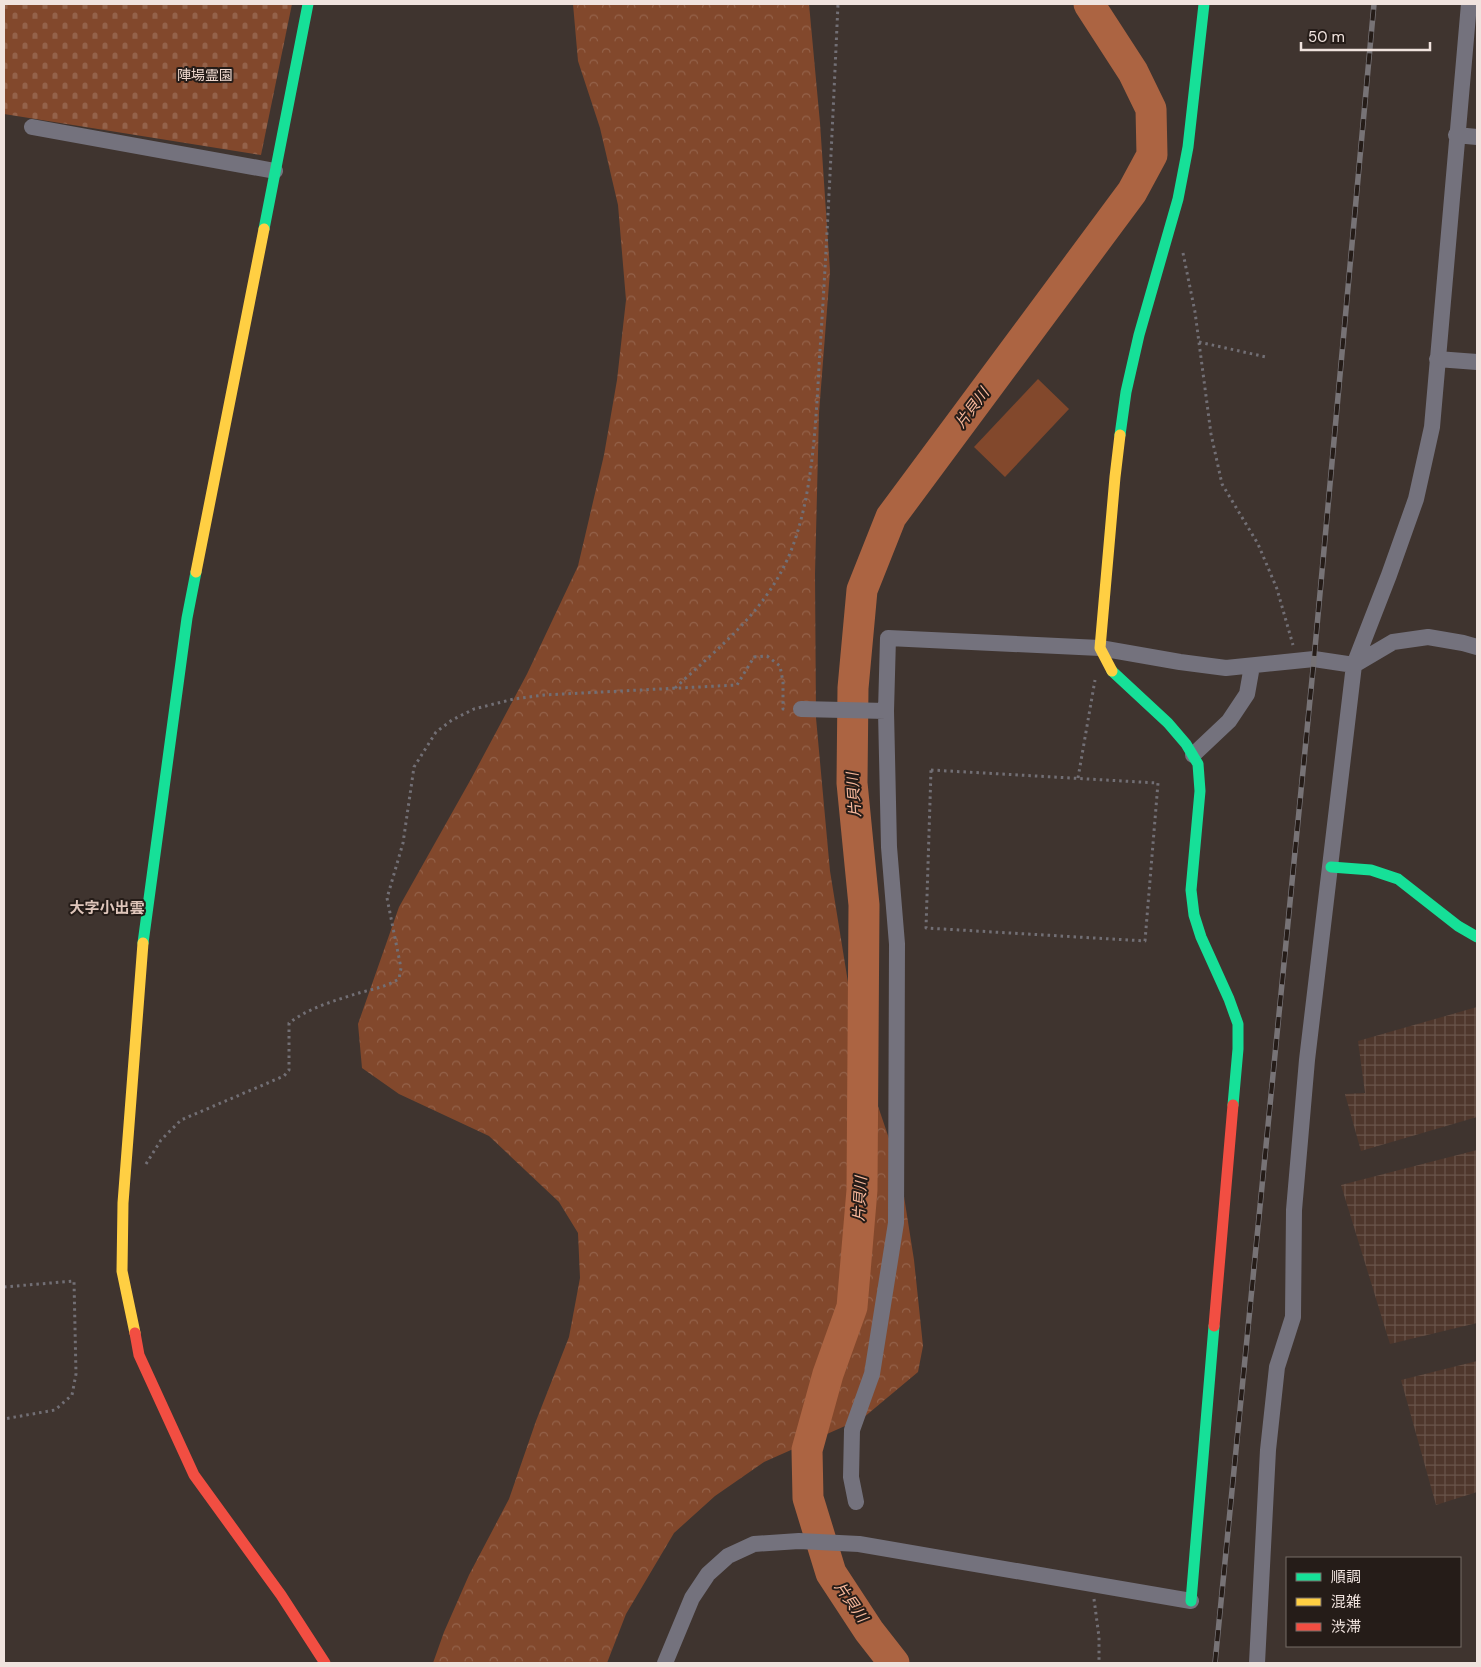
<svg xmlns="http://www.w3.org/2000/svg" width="1481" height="1667" viewBox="0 0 1481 1667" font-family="'DM Sans','Noto Sans JP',sans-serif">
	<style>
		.industrial { fill: url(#industrial-grid) }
		.forest { fill: url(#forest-crowns) }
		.cemetery { fill: url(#cemetery-stones) }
		.pitch { fill: #82482c }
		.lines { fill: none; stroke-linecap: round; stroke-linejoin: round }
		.river { stroke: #ac6442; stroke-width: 31 }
		.path { stroke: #726f75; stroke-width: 3; stroke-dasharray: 2.5 4; stroke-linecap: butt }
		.street { stroke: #74727d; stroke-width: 16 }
		.fast { stroke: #16e098; stroke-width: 11 }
		.slow { stroke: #ffcf43; stroke-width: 11 }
		.jam { stroke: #f24e42; stroke-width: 11 }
		.rail-casing { stroke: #777376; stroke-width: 5.5 }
		.rail { stroke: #251c18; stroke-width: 4; stroke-dasharray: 11; stroke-linecap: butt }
		.labels { text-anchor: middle; stroke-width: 4; stroke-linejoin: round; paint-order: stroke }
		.park-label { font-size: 14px; fill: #f0dad0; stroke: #251c18 }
		.water-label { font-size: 15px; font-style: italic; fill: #f8b89b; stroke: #251c18 }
		.neighbourhood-label { font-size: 15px; font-weight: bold; fill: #dfc6bb; stroke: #251c18 }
	</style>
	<defs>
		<pattern id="industrial-grid" width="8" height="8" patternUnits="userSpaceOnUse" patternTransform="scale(1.25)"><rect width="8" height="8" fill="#4f372c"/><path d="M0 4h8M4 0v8" fill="none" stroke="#69544a"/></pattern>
		<pattern id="forest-crowns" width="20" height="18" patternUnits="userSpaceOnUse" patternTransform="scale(1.25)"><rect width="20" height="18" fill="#82482c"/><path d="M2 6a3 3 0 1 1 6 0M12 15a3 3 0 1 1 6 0" fill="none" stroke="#94624a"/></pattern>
		<pattern id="cemetery-stones" width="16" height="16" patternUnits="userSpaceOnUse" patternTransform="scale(1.25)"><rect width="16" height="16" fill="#82482c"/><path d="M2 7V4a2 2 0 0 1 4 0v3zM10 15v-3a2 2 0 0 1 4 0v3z" fill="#94624a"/></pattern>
	</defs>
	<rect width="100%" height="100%" fill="#3f342f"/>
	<path class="industrial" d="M1477,1007V1117L1361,1151L1345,1094L1365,1093L1358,1041Z
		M1477,1150V1323L1390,1344L1341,1185Z
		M1477,1361V1492L1436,1505L1401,1380Z"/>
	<path class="forest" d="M573,4H809L820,123L830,271L819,413L815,574L816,718L830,871L851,1001L861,1056L900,1171L914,1260L923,1346L918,1372L863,1418L764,1462L715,1496L674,1533L626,1614L607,1663H433L444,1632L469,1575L509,1499L536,1421L569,1337L580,1278L578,1233L559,1202L489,1136L399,1094L362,1068L358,1024L399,907L471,779L527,674L578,566L604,455L617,380L626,300L618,205L600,128L578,61Z"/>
	<path class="cemetery" d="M4,4H292L261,155L4,114Z"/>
	<path class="pitch" d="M1038,379L1069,409L1005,477L974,447Z"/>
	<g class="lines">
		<path class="river" d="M894,1663L869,1631L831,1573L808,1498L807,1450L828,1374L852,1307L862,1190L864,905L852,783L853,688L862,590L891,517L1132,192L1152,155L1151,109L1133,72L1089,4"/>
		<path class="path" d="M1183,253L1195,312L1211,434L1222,484L1258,544L1277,589L1293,645
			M1199,342L1266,357
			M675,688C718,648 763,614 788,558C816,494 816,405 821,335C828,225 833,114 838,4
			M931,770L1158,783L1145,941L926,928Z
			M1078,778L1095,680
			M146,1164L161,1140L181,1120L284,1076L289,1070V1023C310,1007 337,1000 362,992C375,989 387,986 399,979L401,968L387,898L403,843L414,767L436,732L452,720L474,709L514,699L544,695L737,685L754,657L767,656L780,666L783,682V709H786
			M4,1287L74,1281L76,1374L72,1395L55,1410L4,1419
			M1094,1599L1099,1637V1663"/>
		<path class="street" d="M32,127L275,171
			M1456,135L1477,137
			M1437,359L1477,362
			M801,709L886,711
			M1193,755L1229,721L1247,694L1252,666
			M856,1502L851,1477L852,1430L872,1374L896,1223L897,944L889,847L886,711L888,638L1100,648L1180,662L1226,668L1314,659L1354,665L1393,642L1428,637L1463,643L1477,647
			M665,1663L692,1598L708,1574L728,1556L754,1544L799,1541L859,1544L1191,1601
			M1257,1663L1268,1450L1277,1367L1293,1317L1294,1210L1307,1060L1354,665L1389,575L1416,499L1432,427L1469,4"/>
		<path class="fast" d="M264,229L308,4
			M1120,435L1126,392L1139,335L1178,199L1188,147L1204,4
			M1112,671L1168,723L1186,744L1198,764L1200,791L1191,890L1194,915L1201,937L1229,999L1238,1024V1049L1233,1105
			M1331,867L1371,870L1398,879L1458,926L1477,937
			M143,943L187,618L196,572
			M1191,1601L1214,1326"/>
		<path class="slow" d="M196,572L264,229
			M1112,671L1100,648L1115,477L1120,435
			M135,1333L122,1271L123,1203L143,943"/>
		<path class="jam" d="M1214,1326L1233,1105
			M135,1333L139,1355L194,1475L281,1595L325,1663"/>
		<defs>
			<path id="rail" d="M1215,1663L1314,659L1374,4"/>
		</defs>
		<use href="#rail" class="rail-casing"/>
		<use href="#rail" class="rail"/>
	</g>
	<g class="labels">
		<g class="park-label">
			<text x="205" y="80">陣場霊園</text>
		</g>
		<g class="water-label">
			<text transform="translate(972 408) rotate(-53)" y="5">片貝川</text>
			<text transform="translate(854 795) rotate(-94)" y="5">片貝川</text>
			<text transform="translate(860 1199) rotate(-87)" y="5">片貝川</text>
			<text transform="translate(851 1602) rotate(55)" y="5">片貝川</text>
		</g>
		<g class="neighbourhood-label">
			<text x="107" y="913">大字小出雲</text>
		</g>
	</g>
	<rect width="1481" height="1667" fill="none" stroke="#f0e3de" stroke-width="10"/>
	<rect x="1286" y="1557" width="175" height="90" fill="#251c18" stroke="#766c67"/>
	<rect x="1296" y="1573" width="25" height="8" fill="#16e098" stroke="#766c67"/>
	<text x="1331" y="1582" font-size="15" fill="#f0e3de">順調</text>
	<rect x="1296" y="1598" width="25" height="8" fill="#ffcf43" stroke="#766c67"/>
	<text x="1331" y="1607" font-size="15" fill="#f0e3de">混雑</text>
	<rect x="1296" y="1623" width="25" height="8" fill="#f24e42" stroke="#766c67"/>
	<text x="1331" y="1632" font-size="15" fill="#f0e3de">渋滞</text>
	<path d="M1301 42v8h129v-8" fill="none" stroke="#f0e3de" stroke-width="2.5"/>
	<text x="1308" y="42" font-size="15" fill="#f0e3de" stroke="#251c18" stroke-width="4" paint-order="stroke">50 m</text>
</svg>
